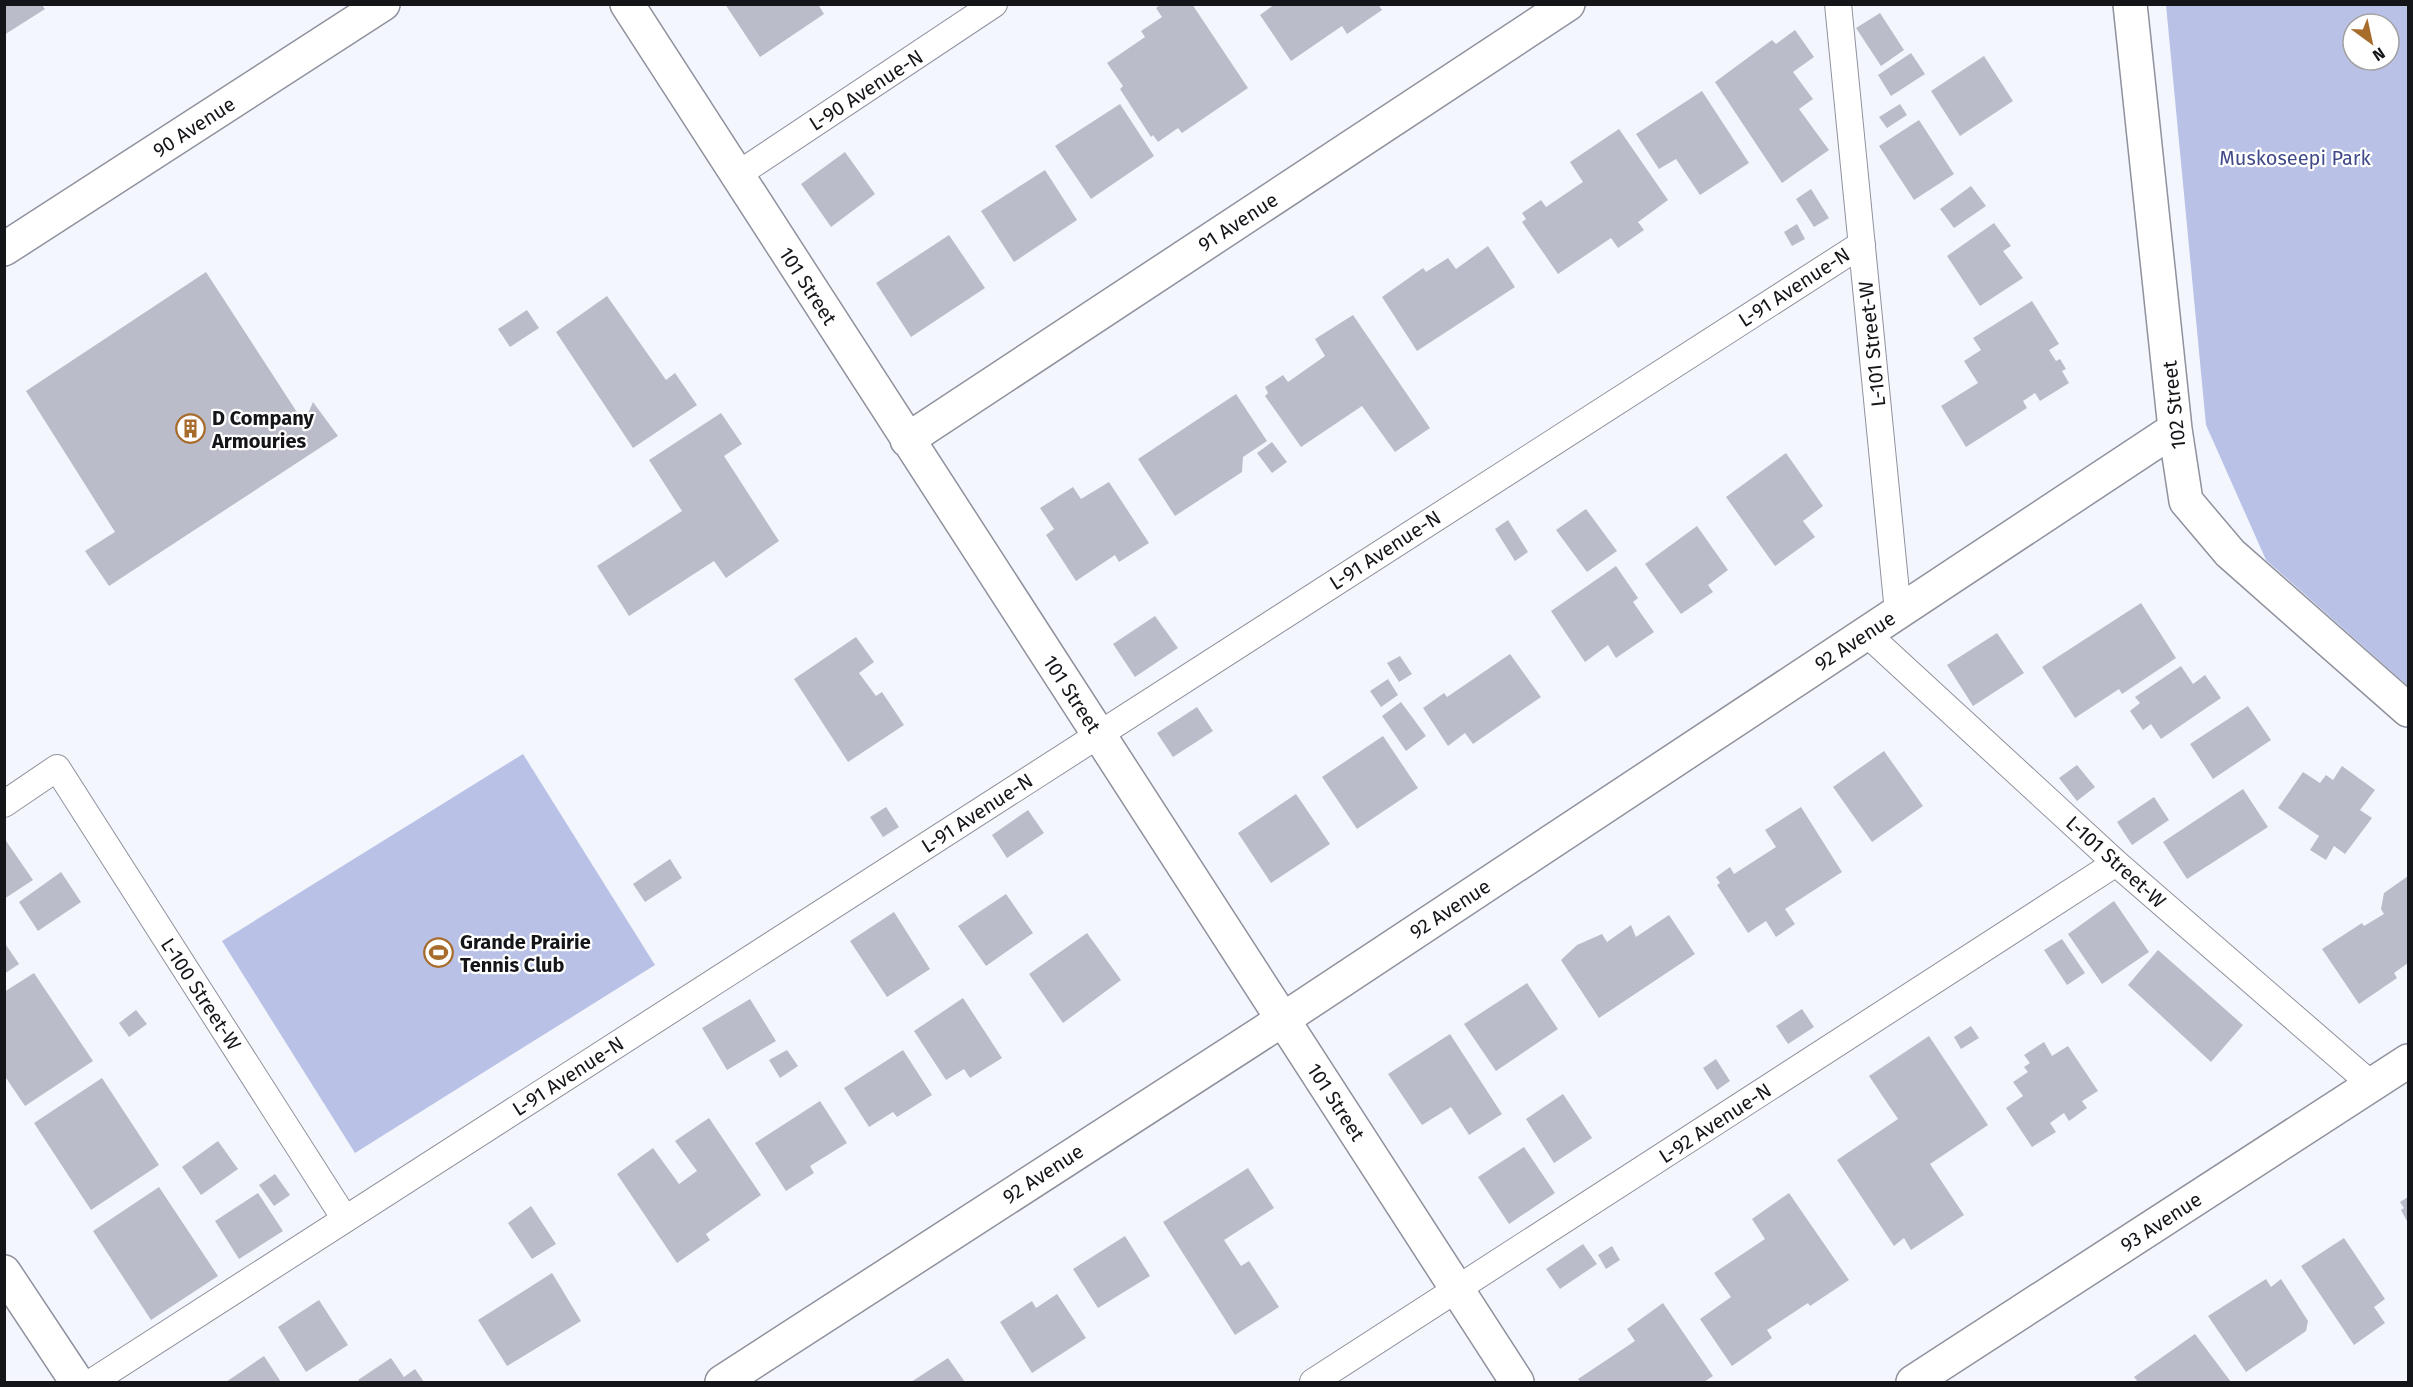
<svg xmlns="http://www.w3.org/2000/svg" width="2413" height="1387" viewBox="0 0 2413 1387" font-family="'Fira Sans',sans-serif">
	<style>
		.green { fill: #b9c2e6; fill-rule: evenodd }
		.building { fill: #babdc9 }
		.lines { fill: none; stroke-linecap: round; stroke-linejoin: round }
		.lane-casing { stroke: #8f919d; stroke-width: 28 }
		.street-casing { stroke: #8f919d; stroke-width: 36 }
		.secondary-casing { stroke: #8f919d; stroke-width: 36 }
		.lane { stroke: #fff; stroke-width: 26 }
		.street { stroke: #fff; stroke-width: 33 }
		.secondary { stroke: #fff; stroke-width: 33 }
		.labels { text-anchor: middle; stroke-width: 4.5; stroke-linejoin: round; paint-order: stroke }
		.street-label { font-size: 20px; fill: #141519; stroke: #fff }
		.park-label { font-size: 20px; fill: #414b89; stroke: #fff }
		.poi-label { font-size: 20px; font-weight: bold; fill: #141519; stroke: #fff; text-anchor: start }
	</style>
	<rect width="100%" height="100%" fill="#f4f6fe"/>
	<path class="green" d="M2166,5H2408V686L2266,560L2206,425ZM2353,24H2389V60H2353Z
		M523,754L655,965L355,1153L222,941Z"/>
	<path class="building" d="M725,4H818L824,14L760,57Z
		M1161,4H1192L1248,88L1182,133L1178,128L1158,142L1153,135L1151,137L1120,89L1123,86L1107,63L1145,37L1141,31L1162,17L1156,8Z
		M1275,4H1378L1382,10L1347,34L1342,26L1291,61L1260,15Z
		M4,5H42L45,9L4,35Z
		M1880,13L1904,50L1881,66L1856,28Z
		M1795,30L1814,57L1793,72L1813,99L1799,109L1829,150L1782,183L1715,82L1772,40L1776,44Z
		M1911,53L1925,74L1891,96L1878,75Z
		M1984,56L2013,101L1960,136L1931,91Z
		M1702,91L1749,163L1700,195L1676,159L1659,169L1636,134Z
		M1120,104L1154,156L1091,199L1055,146Z
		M1900,104L1907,115L1887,128L1879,117Z
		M1919,120L1954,174L1914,200L1879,146Z
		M1619,129L1668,200L1638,222L1644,230L1618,248L1611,238L1558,274L1522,222L1526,219L1522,213L1541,200L1546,207L1583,182L1570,162Z
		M845,152L875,194L831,227L801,184Z
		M1045,170L1077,220L1014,262L981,211Z
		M1971,186L1986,206L1954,228L1940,209Z
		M1811,189L1829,218L1814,227L1796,199Z
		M1994,223L2011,246L2003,251L2023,278L1980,306L1947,256Z
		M1797,224L1805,239L1792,246L1784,232Z
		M949,235L985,288L911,337L876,283Z
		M1488,246L1515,287L1417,351L1382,297L1423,268L1426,272L1448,258L1456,269Z
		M206,272L304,423L313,402L338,436L109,586L85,551L115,532L26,391Z
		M607,296L666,380L675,373L697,405L633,448L556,332Z
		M2032,301L2059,344L2049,350L2056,361L2060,359L2066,369L2062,371L2069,383L2040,401L2035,393L2023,401L2027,408L1966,447L1941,406L1978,383L1964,361L1981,350L1973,338Z
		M527,310L539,328L510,347L498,329Z
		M1353,315L1430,428L1395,452L1362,406L1301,447L1265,396L1268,393L1265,387L1283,375L1288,382L1325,356L1315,339Z
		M1236,394L1267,441L1243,457L1242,472L1175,516L1138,459Z
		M721,413L742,444L724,456L779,541L726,578L714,561L629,616L597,566L682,511L649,460Z
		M1272,442L1287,462L1272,473L1257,453Z
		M1786,453L1823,506L1803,521L1815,537L1775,566L1726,497Z
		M1109,482L1149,543L1119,562L1115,555L1076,581L1046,535L1054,529L1040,508L1073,487L1081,499Z
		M1586,509L1617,551L1587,572L1556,530Z
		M1508,520L1528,552L1515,561L1495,529Z
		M1697,526L1728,570L1708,585L1713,592L1681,614L1645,564Z
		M1616,566L1638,598L1633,602L1654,632L1616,658L1608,645L1585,662L1551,611Z
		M2141,603L2176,658L2122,694L2119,689L2075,718L2042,667Z
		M1155,616L1178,648L1135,677L1113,644Z
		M1997,633L2024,673L1973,706L1947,665Z
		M856,637L874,662L859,673L876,696L882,692L904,725L848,762L794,679Z
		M1510,654L1541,697L1473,744L1465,733L1448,746L1423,708L1444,693L1447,697Z
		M1400,656L1412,674L1399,682L1387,663Z
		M2181,666L2193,684L2205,675L2221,698L2161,739L2151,724L2143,730L2130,711L2140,703L2135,697Z
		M1388,679L1398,695L1381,707L1370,691Z
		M1401,702L1426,736L1406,751L1382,716Z
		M2248,706L2271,740L2213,779L2190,744Z
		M1197,707L1213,731L1173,757L1157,733Z
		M1383,736L1418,788L1357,829L1322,777Z
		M1884,751L1923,806L1872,842L1833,787Z
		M2077,765L2095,787L2077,801L2059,778Z
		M2342,766L2375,790L2360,810L2372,818L2345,854L2334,846L2326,860L2310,850L2319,836L2278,808L2303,772L2320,783L2326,775L2333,780Z
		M2243,789L2268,827L2187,879L2163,842Z
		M1296,794L1330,844L1271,883L1238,833Z
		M2154,797L2169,820L2132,845L2117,822Z
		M886,807L899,827L883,837L870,817Z
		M1801,807L1842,872L1785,909L1795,924L1776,937L1766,921L1748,933L1717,885L1720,883L1716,877L1730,867L1734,874L1776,847L1765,830Z
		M1028,810L1044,833L1007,858L992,835Z
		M4,838L33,880L4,899Z
		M670,859L682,878L645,902L633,884Z
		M61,872L81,902L38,931L19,902Z
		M2408,876V963L2394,973L2397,978L2359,1004L2322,949L2362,923L2364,926L2384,914L2381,909L2384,893Z
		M1006,894L1033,933L986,966L958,926Z
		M2114,901L2149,952L2102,984L2068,934Z
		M894,912L930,969L887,997L850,941Z
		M1669,915L1695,954L1599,1018L1561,960L1577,945L1602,934L1607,942L1631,925L1636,937Z
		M1087,933L1121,980L1063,1023L1029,974Z
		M2062,939L2085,973L2067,985L2044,950Z
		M4,942L19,964L4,974Z
		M2158,950L2243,1025L2211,1062L2128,985Z
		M34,973L93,1061L25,1106L4,1075V992Z
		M1527,983L1558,1029L1496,1071L1464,1024Z
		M963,998L1002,1058L970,1078L964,1069L946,1080L914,1031Z
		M750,999L776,1041L727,1070L702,1028Z
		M1802,1009L1814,1027L1788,1044L1776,1026Z
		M136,1010L147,1024L129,1037L119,1023Z
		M1971,1026L1979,1038L1961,1049L1954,1037Z
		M1450,1034L1502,1114L1469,1135L1451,1107L1422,1125L1388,1074Z
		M1929,1036L1988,1125L1930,1164L1964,1215L1911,1250L1904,1238L1894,1246L1837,1160L1898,1119L1869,1076Z
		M2044,1042L2052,1056L2068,1046L2098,1091L2082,1101L2087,1108L2069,1121L2064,1113L2050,1123L2056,1132L2032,1147L2006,1108L2023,1096L2013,1082L2028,1072L2024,1067L2030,1063L2024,1055Z
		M787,1050L798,1066L780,1078L769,1060Z
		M903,1050L932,1095L897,1117L893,1112L869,1127L844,1088Z
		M1716,1059L1730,1081L1717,1090L1703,1068Z
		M102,1078L159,1165L91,1210L34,1123Z
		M1563,1094L1592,1138L1554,1163L1526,1119Z
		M820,1101L847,1143L810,1166L814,1173L786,1191L755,1143Z
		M709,1118L761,1195L706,1234L710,1240L677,1263L617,1174L653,1148L679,1184L697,1171L675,1141Z
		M218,1141L238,1169L201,1195L182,1167Z
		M1524,1147L1555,1193L1509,1224L1478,1177Z
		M1248,1168L1274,1208L1224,1240L1241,1266L1249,1261L1279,1307L1235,1335L1163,1222Z
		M275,1174L290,1195L274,1206L259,1185Z
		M159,1187L218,1276L151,1320L93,1231Z
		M258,1193L283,1231L239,1259L215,1221Z
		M1789,1193L1849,1280L1810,1306L1808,1303L1767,1330L1772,1338L1732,1366L1700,1319L1731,1297L1714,1273L1765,1239L1752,1219Z
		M2408,1197V1223L2401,1210L2404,1208L2400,1202Z
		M531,1206L556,1244L532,1259L508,1223Z
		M1125,1236L1150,1276L1098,1308L1073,1269Z
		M2344,1238L2385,1299L2374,1307L2385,1323L2354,1345L2301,1266Z
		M1583,1244L1597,1264L1560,1289L1546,1269Z
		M1612,1246L1620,1260L1606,1269L1598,1255Z
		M552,1273L581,1321L507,1366L478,1320Z
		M2266,1279L2271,1287L2281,1279L2308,1321L2306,1331L2246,1372L2208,1316Z
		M1057,1294L1086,1338L1032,1373L1000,1322L1032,1301L1036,1308Z
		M319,1300L348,1345L306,1372L278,1327Z
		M1663,1303L1713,1376L1704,1382H1580L1578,1379L1635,1341L1627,1329Z
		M2195,1334L2231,1382H2138L2134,1377Z
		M264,1356L281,1382H226Z
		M391,1358L404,1377L415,1369L424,1382H360L358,1380Z
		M948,1358L965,1382H911Z"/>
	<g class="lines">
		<defs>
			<path id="lane" d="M1838,4L1898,612
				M737,175L994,4
				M1866,633L2116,863L2372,1085
				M4,804L57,768L345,1219
				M92,1382L1862,244
				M1313,1382L2116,863"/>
			<path id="street" d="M627,4L1517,1382
				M4,249L383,4
				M907,440L1568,4
				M1913,1382L2408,1061"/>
			<path id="secondary" d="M2130,4L2175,429L2186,501L2230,553L2408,710
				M4,1272L77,1382
				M722,1382L1282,1020L2175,429"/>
		</defs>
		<use href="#lane" class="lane-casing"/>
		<use href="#street" class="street-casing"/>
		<use href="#secondary" class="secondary-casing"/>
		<use href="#lane" class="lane"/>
		<use href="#street" class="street"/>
		<use href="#secondary" class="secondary"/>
	</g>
	<defs>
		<symbol id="building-ring" viewBox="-11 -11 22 22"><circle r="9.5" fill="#fff" stroke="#a76c2c" stroke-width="1.5"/><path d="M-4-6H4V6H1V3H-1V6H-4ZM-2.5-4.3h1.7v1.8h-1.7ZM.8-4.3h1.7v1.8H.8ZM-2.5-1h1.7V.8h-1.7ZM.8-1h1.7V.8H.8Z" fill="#a76c2c"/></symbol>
		<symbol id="stadium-ring" viewBox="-11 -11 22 22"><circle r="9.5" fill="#fff" stroke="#a76c2c" stroke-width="1.5"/><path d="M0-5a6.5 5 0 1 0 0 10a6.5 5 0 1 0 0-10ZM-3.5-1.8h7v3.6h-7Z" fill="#a76c2c"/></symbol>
	</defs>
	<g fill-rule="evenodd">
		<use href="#building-ring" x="174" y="412" width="33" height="33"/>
		<use href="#stadium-ring" x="422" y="936" width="33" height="33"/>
	</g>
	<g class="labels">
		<g class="street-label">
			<text transform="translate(866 90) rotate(-33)" y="7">L-90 Avenue-N</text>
			<text transform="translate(194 127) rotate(-33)" y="7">90 Avenue</text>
			<text transform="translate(1238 222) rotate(-33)" y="7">91 Avenue</text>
			<text transform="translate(808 286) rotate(57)" y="7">101 Street</text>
			<text transform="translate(1794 287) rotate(-33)" y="7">L-91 Avenue-N</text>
			<text transform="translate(1872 344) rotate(-96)" y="7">L-101 Street-W</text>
			<text transform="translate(2174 405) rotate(-96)" y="7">102 Street</text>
			<text transform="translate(1385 550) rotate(-33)" y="7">L-91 Avenue-N</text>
			<text transform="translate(1855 641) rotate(-33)" y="7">92 Avenue</text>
			<text transform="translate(1072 694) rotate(57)" y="7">101 Street</text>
			<text transform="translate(977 813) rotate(-33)" y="7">L-91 Avenue-N</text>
			<text transform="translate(2116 862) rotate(42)" y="7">L-101 Street-W</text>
			<text transform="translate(1450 909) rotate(-33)" y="7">92 Avenue</text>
			<text transform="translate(201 994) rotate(57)" y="7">L-100 Street-W</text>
			<text transform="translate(568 1076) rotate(-33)" y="7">L-91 Avenue-N</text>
			<text transform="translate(1336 1102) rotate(57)" y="7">101 Street</text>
			<text transform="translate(1715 1123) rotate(-33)" y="7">L-92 Avenue-N</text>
			<text transform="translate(1043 1174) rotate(-33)" y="7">92 Avenue</text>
			<text transform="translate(2161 1222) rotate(-33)" y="7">93 Avenue</text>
		</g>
		<g class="park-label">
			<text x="2295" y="165">Muskoseepi Park</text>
		</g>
		<g class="poi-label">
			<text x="212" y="425">D Company<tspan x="212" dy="23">Armouries</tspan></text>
			<text x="460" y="949">Grande Prairie<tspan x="460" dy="23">Tennis Club</tspan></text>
		</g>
	</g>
	<rect width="2413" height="1387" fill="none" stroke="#141519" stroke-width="12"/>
	<g transform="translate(2371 42) rotate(147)"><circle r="28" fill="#ffffff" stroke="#a1a1a3" stroke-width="1.5"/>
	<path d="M0-4.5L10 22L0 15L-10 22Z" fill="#a76c2c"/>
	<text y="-9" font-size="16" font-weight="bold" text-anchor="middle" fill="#141519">N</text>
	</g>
</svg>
